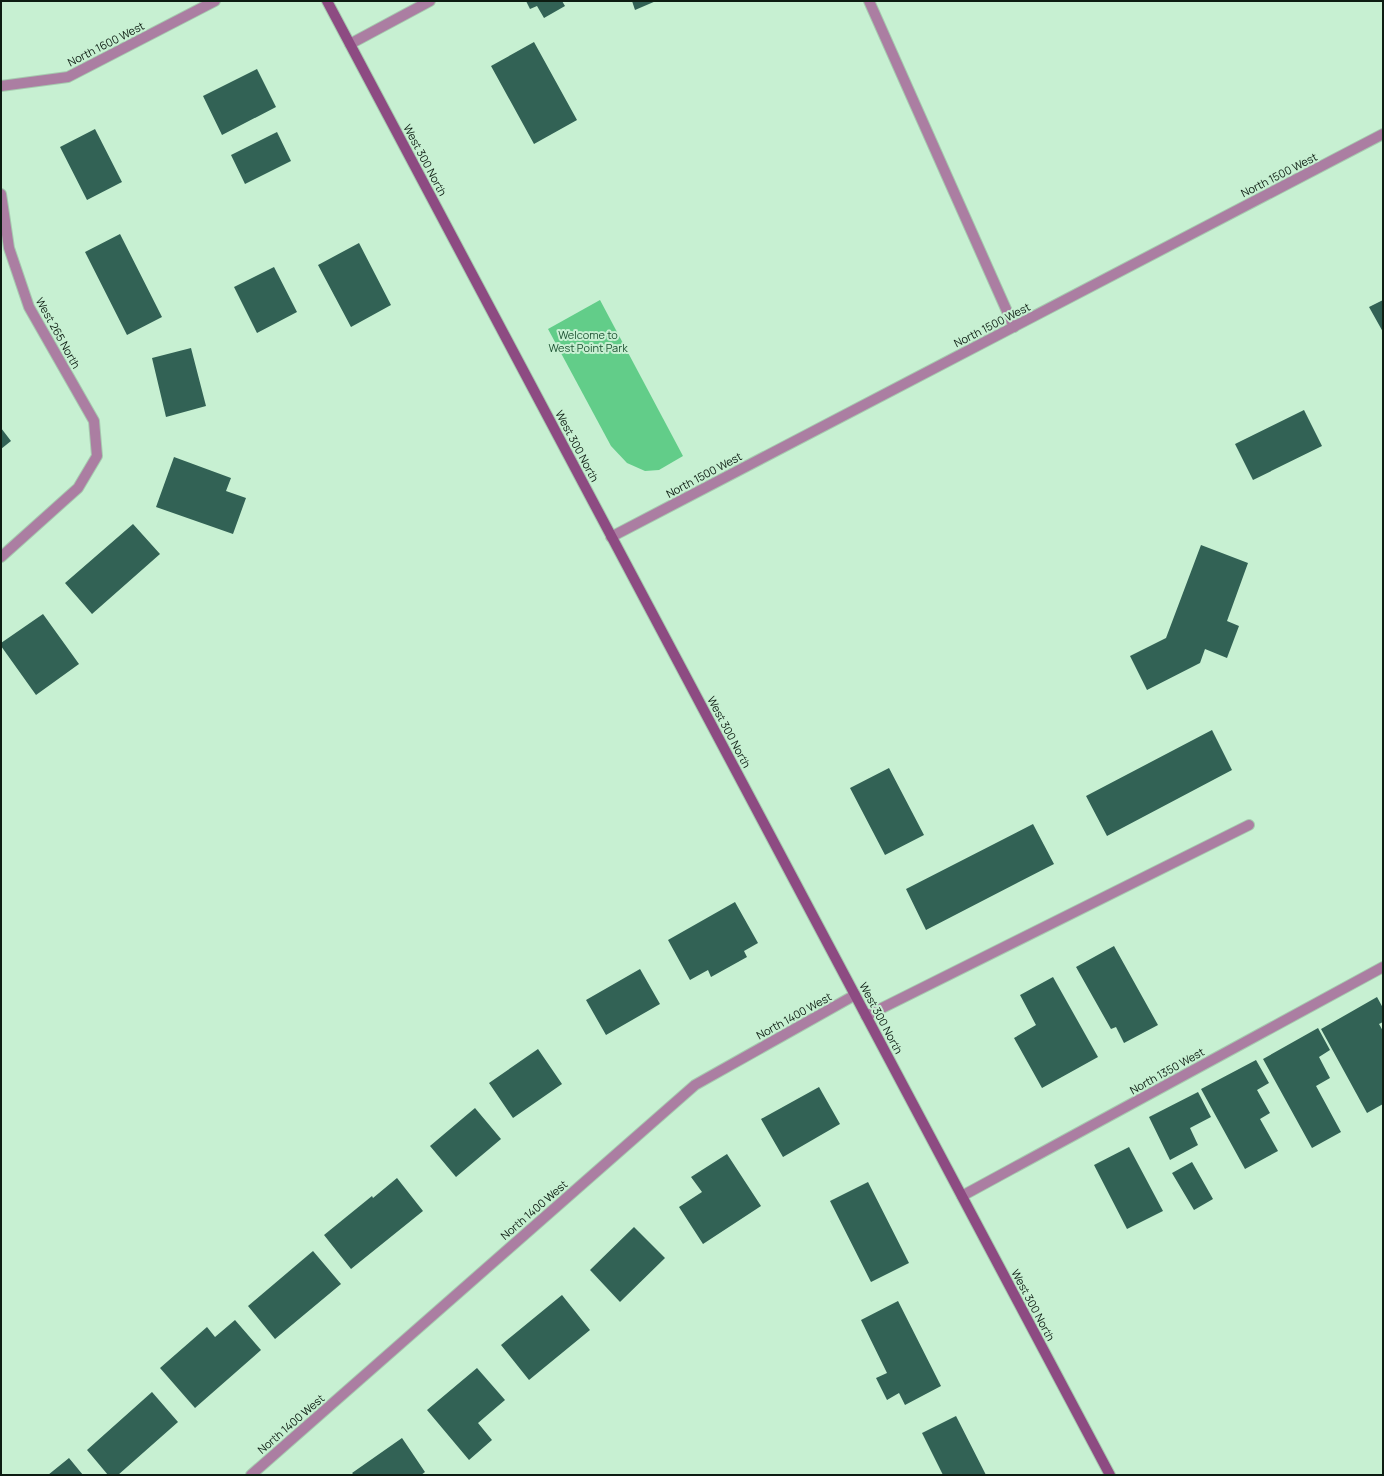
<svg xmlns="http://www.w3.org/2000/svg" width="1384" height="1476" viewBox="0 0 1384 1476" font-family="Manrope,sans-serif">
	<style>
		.green { fill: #62cd89 }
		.building { fill: #326255 }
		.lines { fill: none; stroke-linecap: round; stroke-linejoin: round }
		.service-casing { stroke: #a6caaf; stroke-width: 12 }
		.minor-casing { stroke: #a6caaf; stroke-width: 12 }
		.tertiary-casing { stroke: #a6caaf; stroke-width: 12 }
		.secondary-casing { stroke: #a6caaf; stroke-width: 12 }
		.service { stroke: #ab7ea2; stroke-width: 10 }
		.minor { stroke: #ab7ea2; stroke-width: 10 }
		.tertiary { stroke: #ab7ea2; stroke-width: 10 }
		.secondary { stroke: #8d4b82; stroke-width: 10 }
		.labels { text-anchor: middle; stroke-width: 4; stroke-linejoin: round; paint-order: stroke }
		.street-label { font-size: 11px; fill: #0d1c12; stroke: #c7f0d2 }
		.park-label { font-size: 11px; fill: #1e5333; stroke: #c7f0d2 }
	</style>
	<rect width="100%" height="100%" fill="#c7f0d2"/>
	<path class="green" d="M600,300L683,456L659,470L645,471L627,463L611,446L548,329Z"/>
	<path class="building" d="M526,1H562L565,6L544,18L537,6L530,9Z
		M632,1H656L635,10Z
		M534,42L577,120L534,144L491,66Z
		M257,69L276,107L222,135L203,96Z
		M95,129L122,182L87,200L60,147Z
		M277,132L291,161L245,184L231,155Z
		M120,234L162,317L127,335L85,252Z
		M359,243L391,305L351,327L318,265Z
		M274,267L297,312L257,333L234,287Z
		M1383,300V332L1369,307Z
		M191,348L206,406L166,417L152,358Z
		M1304,410L1322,446L1253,480L1235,444Z
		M1,428L11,441L1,449Z
		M174,457L231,478L226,491L246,498L233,534L156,507Z
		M133,524L160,554L92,614L65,583Z
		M1201,545L1248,563L1227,621L1239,626L1227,658L1205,649L1200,663L1147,690L1130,656L1166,638Z
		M43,614L79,664L36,695L1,646V643Z
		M1212,730L1232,770L1107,836L1086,796Z
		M889,768L924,835L885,855L850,788Z
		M1033,824L1054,864L926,930L906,889Z
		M735,902L758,943L744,951L747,957L711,977L708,970L690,980L668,940Z
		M1114,946L1158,1025L1124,1043L1116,1027L1111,1029L1076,967Z
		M640,969L660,1004L606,1035L586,1000Z
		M1053,977L1098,1057L1042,1088L1014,1038L1036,1025L1020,995Z
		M1377,997L1383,1008V1022L1379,1024L1383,1031V1104L1367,1113L1321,1029Z
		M1318,1028L1330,1050L1319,1057L1330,1078L1316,1086L1341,1132L1312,1148L1263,1059Z
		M538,1049L562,1084L513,1118L489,1083Z
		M1256,1060L1269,1083L1257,1090L1270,1113L1260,1119L1278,1151L1245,1169L1201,1089Z
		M819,1087L840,1124L783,1157L761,1119Z
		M1198,1092L1211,1117L1190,1128L1198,1145L1170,1160L1149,1117Z
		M475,1108L501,1139L456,1177L430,1146Z
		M1129,1147L1163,1211L1127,1229L1094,1165Z
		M727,1154L761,1206L703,1244L679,1207L702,1192L691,1177Z
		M1192,1162L1213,1199L1194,1210L1172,1173Z
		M397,1178L423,1211L351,1269L324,1235L372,1196L373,1198Z
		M868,1182L909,1263L871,1282L830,1201Z
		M634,1227L665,1258L620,1302L590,1270Z
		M313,1251L341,1284L275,1339L248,1306Z
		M562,1295L590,1330L529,1380L501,1345Z
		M898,1301L941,1386L905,1405L899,1393L887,1400L876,1378L887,1373L861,1320Z
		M235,1320L261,1350L195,1408L160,1368L207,1327L215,1337Z
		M477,1368L505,1400L478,1423L492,1440L469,1460L427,1410Z
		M152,1392L178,1422L118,1475H108L87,1450Z
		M956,1416L986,1475H943L922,1433Z
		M402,1438L425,1472L421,1475H354L352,1473Z
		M69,1458L83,1475H48Z"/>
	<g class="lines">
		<defs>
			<path id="service" d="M869,1L1014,327
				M350,44L430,1
				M866,1016L1249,825"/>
			<path id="minor" d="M1,86L68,77L215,1
				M1,194L9,248L29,307L94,421L97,456L78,488L1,557
				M962,1196L1383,967
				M251,1475L695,1085L855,995"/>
			<path id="tertiary" d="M611,537L1383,134"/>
			<path id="secondary" d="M327,1L1110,1475"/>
		</defs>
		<use href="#service" class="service-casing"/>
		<use href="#minor" class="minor-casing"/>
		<use href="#tertiary" class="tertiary-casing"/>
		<use href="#secondary" class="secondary-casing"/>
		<use href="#service" class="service"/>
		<use href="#minor" class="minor"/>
		<use href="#tertiary" class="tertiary"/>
		<use href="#secondary" class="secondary"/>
	</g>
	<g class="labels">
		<g class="street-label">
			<text transform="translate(106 44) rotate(-27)" y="4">North 1600 West</text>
			<text transform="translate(425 160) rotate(62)" y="4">West 300 North</text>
			<text transform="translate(1279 175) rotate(-27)" y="4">North 1500 West</text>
			<text transform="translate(992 325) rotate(-27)" y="4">North 1500 West</text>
			<text transform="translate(58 333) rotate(61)" y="4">West 265 North</text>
			<text transform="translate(577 446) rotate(62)" y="4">West 300 North</text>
			<text transform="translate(704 475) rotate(-28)" y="4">North 1500 West</text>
			<text transform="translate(729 732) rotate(62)" y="4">West 300 North</text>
			<text transform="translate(794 1016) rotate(-29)" y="4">North 1400 West</text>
			<text transform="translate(881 1018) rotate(62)" y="4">West 300 North</text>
			<text transform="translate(1167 1071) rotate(-29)" y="4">North 1350 West</text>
			<text transform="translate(534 1210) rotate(-41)" y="4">North 1400 West</text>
			<text transform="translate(1033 1305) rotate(62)" y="4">West 300 North</text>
			<text transform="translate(291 1424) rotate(-41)" y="4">North 1400 West</text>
		</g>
		<g class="park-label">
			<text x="588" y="339">Welcome to<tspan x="588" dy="13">West Point Park</tspan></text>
		</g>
	</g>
	<rect width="1384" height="1476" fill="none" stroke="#0d1c12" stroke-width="4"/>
</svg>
